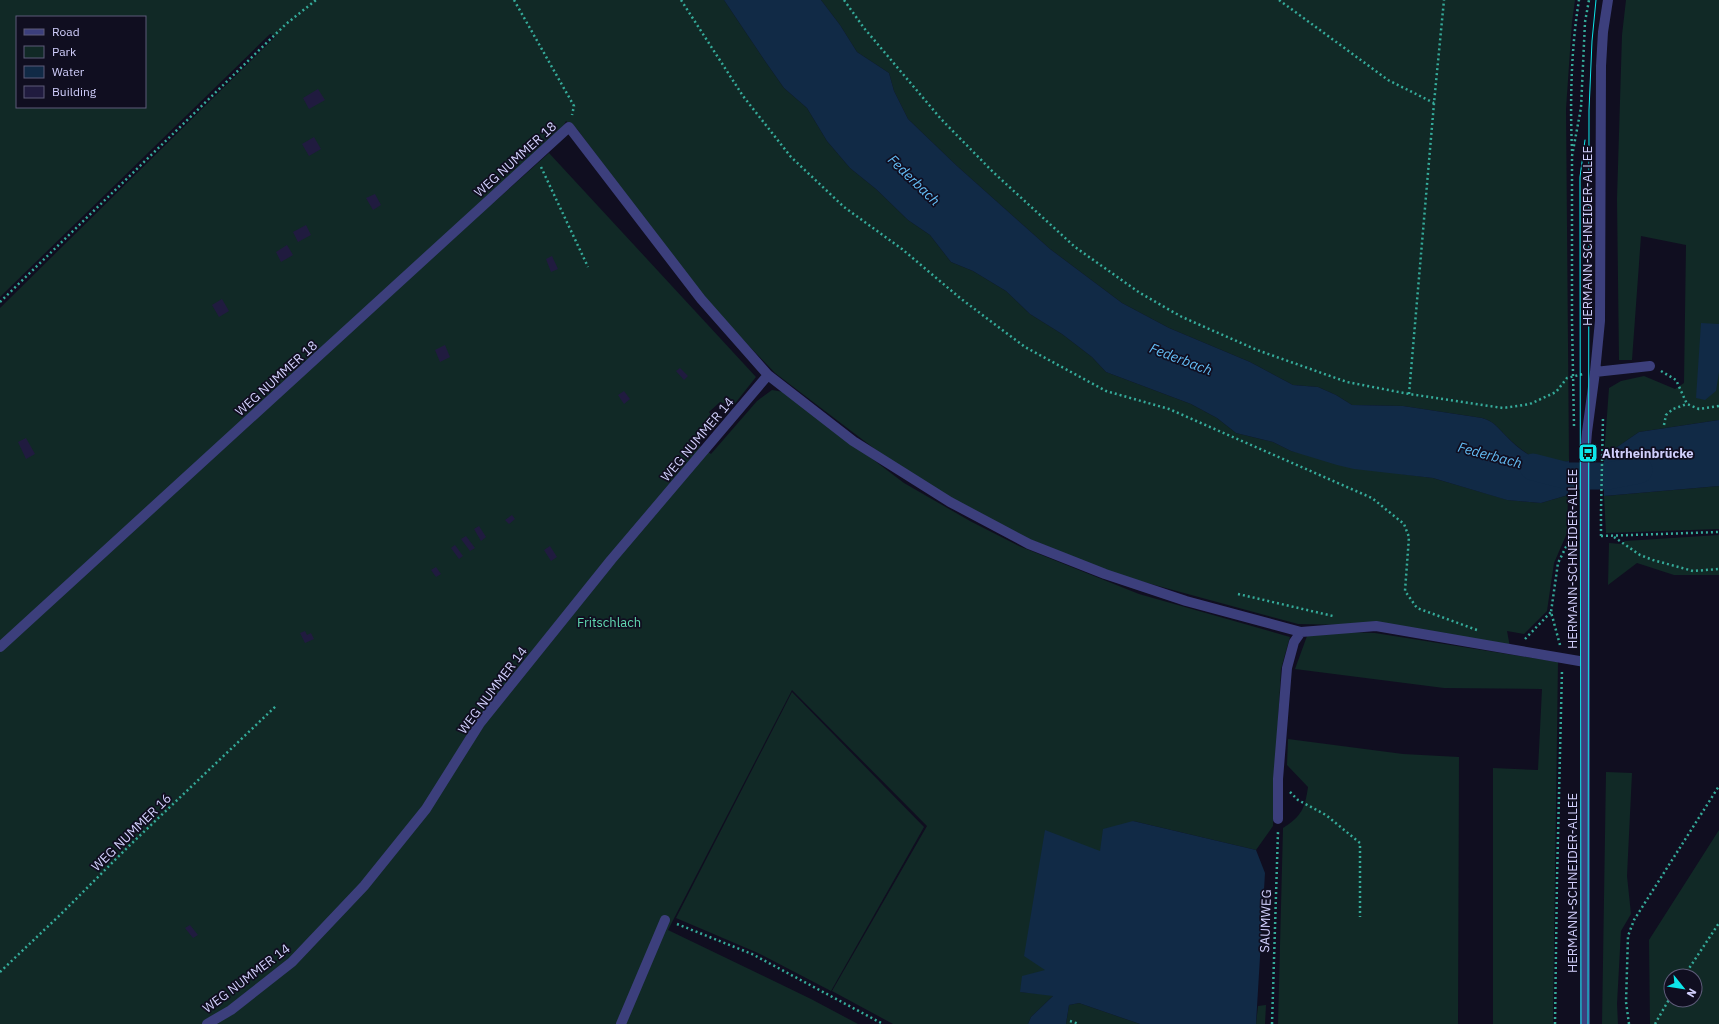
<svg xmlns="http://www.w3.org/2000/svg" width="1719" height="1024" viewBox="0 0 1719 1024" font-family="'IBM Plex Sans',sans-serif">
	<style>
		.green { fill: #112926; fill-rule: evenodd }
		.water { fill: #112a46 }
		.lines { fill: none; stroke-linecap: round; stroke-linejoin: round }
		.river { stroke: #112a46; stroke-width: 27 }
		.building { fill: #201b3f }
		.path { stroke: #35ab9a; stroke-width: 2.5; stroke-dasharray: 2 3; stroke-linecap: butt }
		.minor { stroke: #3c3f7c; stroke-width: 10 }
		.tram { stroke: #0ee6ea; stroke-width: 1 }
		.labels { text-anchor: middle; stroke-width: 3.5; stroke-linejoin: round; paint-order: stroke }
		.street-label { font-size: 13px; fill: #d1cffc; stroke: #100e20 }
		.poi-label { font-size: 13px; font-weight: bold; fill: #d1cffc; stroke: #100e20; text-anchor: start }
		.park-label { font-size: 13px; fill: #60d7b0; stroke: #100e20 }
		.water-label { font-size: 14px; font-style: italic; fill: #64bef6; stroke: #100e20 }
	</style>
	<rect width="100%" height="100%" fill="#100e20"/>
	<path class="green" d="M0,0H724L765,61L784,88L807,108L827,141L850,168L876,189L908,220L930,235L951,262L973,271L1006,291L1030,314L1062,334L1092,357L1106,372L1191,404L1217,418L1236,433L1273,442L1291,451L1402,474L1433,478L1508,500L1541,503L1568,495L1567,533L1554,563L1547,611L1524,634L1507,631L1510,647L1345,625L1298,624L1118,575L1027,538L964,506L884,456L775,373L723,319L675,261L577,129L566,121L564,125L492,204L549,153L756,377L733,406L720,402L709,412L717,422L698,445L711,454L757,401L772,390L784,392L904,483L970,521L1019,546L1139,594L1290,637L1281,669L1277,741L1273,826L1256,850L1133,821L1100,851L1046,970L1021,992L1054,995L1031,1017L1028,1024H893L832,991L927,826L792,690L668,930L811,999L858,1024H0V308L276,36L270,34L0,297ZM17,17H145V107H17Z
		M821,0H1575L1572,22L1566,109L1569,461C1542,466 1525,455 1506,436C1497,427 1495,422 1482,418L1403,406L1352,405L1336,395L1318,387L1293,385L1250,362L1169,328L1122,303L1050,249L957,166L908,119L894,91L889,73L857,52L840,25Z
		M1626,0H1719V420L1639,432L1604,456L1609,388L1621,381L1644,376L1675,389L1684,383L1686,245L1641,236L1632,360H1619L1617,199L1622,35Z
		M1719,486V529L1606,533L1604,496Z
		M1719,535V575H1674L1637,563L1608,585L1609,543L1621,544L1625,541Z
		M1346,632L1375,633L1558,662L1553,1024H1493V768L1538,770L1542,689L1444,688L1295,669L1307,636Z
		M792,692L924,827L831,991L758,953L676,918Z
		M1288,739L1403,754L1459,757L1458,1024H1278L1283,828C1302,816 1305,808 1308,787L1287,765Z
		M1606,772L1632,773L1627,876L1631,914L1621,931L1617,1004L1618,1024H1602Z
		M1719,830V1024H1650L1649,940ZM1671,976H1695V1000H1671Z
		M1079,1003L1140,1024H1066L1069,1005Z
		M1266,1005L1265,1024H1256L1258,1006Z"/>
	<path class="water" d="M724,0H821L840,25L857,52L889,73L894,91L908,119L957,166L1050,249L1122,303L1169,328L1250,362L1293,385L1318,387L1336,395L1352,405L1403,406L1482,418C1495,422 1497,427 1506,436C1525,455 1541,466 1569,461L1568,495L1541,503L1507,500L1433,478L1354,469L1337,465L1291,451L1273,442L1236,433L1217,418L1191,404L1106,372L1092,357L1062,334L1030,314L1006,291L973,271L951,262L930,235L908,220L876,189L850,168L827,141L807,108L784,88L765,61Z
		M1701,323L1719,324V372L1716,391L1705,400L1696,398Z
		M1719,420V486L1604,496V456L1639,432Z
		M1133,821L1256,850L1265,873L1256,1024H1140L1079,1003L1069,1005L1066,1024H1028L1031,1017L1053,996L1020,992L1022,976L1045,970L1024,956L1045,830L1100,851L1103,829Z"/>
	<g class="lines">
		<path class="river" d="M1533,467L1568,476H1608L1639,470"/>
	</g>
	<path class="building" d="M318,89L325,100L309,109L303,98Z
		M314,137L321,149L309,156L302,144Z
		M375,194L381,205L373,210L366,198Z
		M306,225L311,235L298,242L293,232Z
		M287,245L293,255L281,262L276,252Z
		M552,256L558,269L551,272L546,259Z
		M222,299L229,311L219,317L212,305Z
		M445,345L450,357L440,362L435,350Z
		M680,368L688,376L684,380L676,371Z
		M624,391L630,399L624,404L618,395Z
		M26,438L35,454L26,459L18,442Z
		M512,515L515,519L509,524L505,520Z
		M479,526L486,537L481,541L474,529Z
		M466,536L475,548L470,551L461,539Z
		M455,545L463,556L459,559L451,548Z
		M550,546L557,557L551,561L544,550Z
		M436,567L441,574L436,577L431,570Z
		M305,631L307,635L311,633L314,639L305,643L300,633Z
		M190,925L198,935L193,938L185,928Z"/>
	<g class="lines">
		<path class="path" d="M514,0L574,106L572,115
			M681,0L743,96L791,157L844,207L902,249L960,298L1025,347L1106,391L1169,409L1372,498L1404,524L1409,537L1405,591L1417,608L1477,630
			M844,0L864,28L941,119L993,172L1075,247L1140,293L1182,317L1257,350L1347,382L1409,394L1503,408L1530,404L1556,392L1567,378L1583,374
			M1279,0L1388,80L1434,103
			M1572,151C1570,101 1571,49 1579,0
			M541,167L588,267
			M0,302L286,24L316,0
			M1661,371L1676,380L1687,404L1699,409L1719,406
			M1409,394L1434,103L1444,0
			M1664,425L1666,415L1673,409L1687,404
			M1574,426L1572,320V156L1581,108L1585,22L1589,0
			M1601,536V511L1603,417
			M1601,536L1719,532
			M1614,537L1640,555L1653,560L1693,571L1719,569
			M1238,594L1333,616
			M1525,639L1551,612
			M1560,645L1551,612L1558,563L1572,535
			M1290,792L1298,800L1326,815L1360,843V917
			M677,924L752,954L883,1024
			M0,972L61,914L129,846L276,706
			M1684,976L1719,923
			M1070,1021L1079,1024
			M1272,1024L1278,831
			M1555,1024L1557,878L1562,670
			M1629,1024L1626,1002L1628,936L1634,920L1719,786
			M1655,1024L1671,996"/>
		<path class="minor" d="M1595,372L1650,366
			M0,647L569,127L701,299L768,375L853,441L950,502L1029,544L1105,574L1186,601L1301,632
			M1278,819V779L1287,668L1294,642L1301,632L1376,626L1585,662
			M207,1024L231,1010L292,962L364,886L426,809L480,723L611,560L768,375
			M621,1024L665,920
			M1585,1024V456L1587,432L1595,372L1600,321L1601,66L1603,32L1608,0"/>
		<path class="tram" d="M1581,1024L1580,177L1585,140
			M1588,1024L1589,110L1592,41L1596,0"/>
	</g>
	<defs>
		<symbol id="bus-square" viewBox="-11 -11 22 22"><rect x="-9" y="-9" width="18" height="18" rx="4" fill="#0ee6ea" stroke="#100e20"/><path d="M-5-6H5V4H4V6H2V4H-2V6H-4V4H-5ZM-3.5-4V0h7V-4ZM-3.5 1.2v1.5H-2V1.2ZM2 1.2v1.5H3.5V1.2Z" fill="#111"/></symbol>
	</defs>
	<g fill-rule="evenodd">
		<use href="#bus-square" x="1577" y="442" width="22" height="22"/>
	</g>
	<g class="labels">
		<g class="street-label">
			<text transform="translate(515 159) rotate(-42)" y="5">WEG NUMMER 18</text>
			<text transform="translate(1587 236) rotate(-90)" y="5">HERMANN-SCHNEIDER-ALLEE</text>
			<text transform="translate(276 378) rotate(-42)" y="5">WEG NUMMER 18</text>
			<text transform="translate(697 439) rotate(-50)" y="5">WEG NUMMER 14</text>
			<text transform="translate(1572 559) rotate(-90)" y="5">HERMANN-SCHNEIDER-ALLEE</text>
			<text transform="translate(492 690) rotate(-53)" y="5">WEG NUMMER 14</text>
			<text transform="translate(131 832) rotate(-44)" y="5">WEG NUMMER 16</text>
			<text transform="translate(1572 883) rotate(-90)" y="5">HERMANN-SCHNEIDER-ALLEE</text>
			<text transform="translate(1265 921) rotate(-88)" y="5">SAUMWEG</text>
			<text transform="translate(246 978) rotate(-37)" y="5">WEG NUMMER 14</text>
		</g>
		<g class="poi-label">
			<text x="1602" y="458">Altrheinbrücke</text>
		</g>
		<g class="park-label">
			<text x="609" y="627">Fritschlach</text>
		</g>
		<g class="water-label">
			<text transform="translate(914 180) rotate(44)" y="5">Federbach</text>
			<text transform="translate(1181 359) rotate(21)" y="5">Federbach</text>
			<text transform="translate(1490 455) rotate(15)" y="5">Federbach</text>
		</g>
	</g>
	<rect x="16" y="16" width="130" height="92" fill="#100e20" stroke="#5d5b78"/>
	<rect x="24" y="29" width="20" height="6" fill="#3c3f7c" stroke="#5d5b78"/>
	<text x="52" y="36" font-size="12" fill="#d1cffc">Road</text>
	<rect x="24" y="46" width="20" height="12" fill="#112926" stroke="#5d5b78"/>
	<text x="52" y="56" font-size="12" fill="#d1cffc">Park</text>
	<rect x="24" y="66" width="20" height="12" fill="#112a46" stroke="#5d5b78"/>
	<text x="52" y="76" font-size="12" fill="#d1cffc">Water</text>
	<rect x="24" y="86" width="20" height="12" fill="#201b3f" stroke="#5d5b78"/>
	<text x="52" y="96" font-size="12" fill="#d1cffc">Building</text>
	<g transform="translate(1683 988) rotate(120)"><circle r="19" fill="#100e20" stroke="#5d5b78"/>
	<path d="M0-3L7 15L0 10L-7 15Z" fill="#0ee6ea"/>
	<text y="-6" font-size="11" font-weight="bold" text-anchor="middle" fill="#d1cffc">N</text>
	</g>
</svg>
